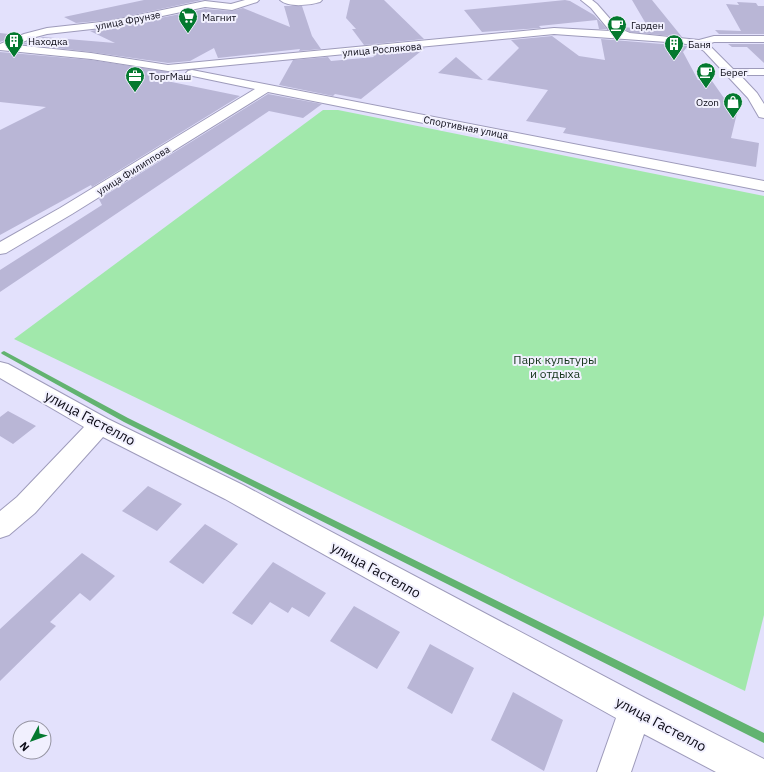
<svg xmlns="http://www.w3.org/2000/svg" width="764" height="772" viewBox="0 0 764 772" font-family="'IBM Plex Sans',sans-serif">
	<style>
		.green { fill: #a1e8ab }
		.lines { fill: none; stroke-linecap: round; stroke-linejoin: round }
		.stream { fill: #62b370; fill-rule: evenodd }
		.building { fill: #b9b6d6 }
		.minor-casing { stroke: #9e9bbb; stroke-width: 2 }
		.minor { fill: #fff; fill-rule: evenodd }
		.labels { text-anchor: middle; stroke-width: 4; stroke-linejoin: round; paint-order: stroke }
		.far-poi-label { font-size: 10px; fill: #0c0b16; stroke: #f1f0fe; text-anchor: start }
		.far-street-label { font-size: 10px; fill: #0c0b16; stroke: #f1f0fe }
		.park-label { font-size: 12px; fill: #123318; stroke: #f1f0fe }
		.near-street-label { font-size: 14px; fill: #0c0b16; stroke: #f1f0fe }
	</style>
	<rect width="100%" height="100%" fill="#e3e1fc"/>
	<path class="green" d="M323,110H338L373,117L764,196V615L745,691L14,339Z"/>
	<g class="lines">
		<path class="stream" d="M4,351L128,418L764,733V743L124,422L2,354L1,353L2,352Z"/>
	</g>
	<path class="building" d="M144,0H202L110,20L76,23L64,17Z
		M350,0H384L424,39L364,45L352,29H356L346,18Z
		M565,0L570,1L594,15L607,29H599L597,20L539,26L541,28L482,32L464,10Z
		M632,0H652L682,37L630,32L620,27L649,29Z
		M737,2L756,3L758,6H764V34H719L715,30L741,31L726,4L739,5Z
		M284,6H302L312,36L321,49L299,51L300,49L218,58L214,48L190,61L168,63L91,52L22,44L43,37L115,43L90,31L110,28L205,9L232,11L243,8L290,27Z
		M0,33L18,35L0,42Z
		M552,36L579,56L605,60L601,39L687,46V47L683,52L698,80L712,81L731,108L738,109L731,138L759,143L756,167L563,133L566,128L526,121L548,90L487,80L519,48L511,40Z
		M728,44H764V63L747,47H732Z
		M425,48L361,99L335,94L333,96L279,85L293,60L328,57L331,61L374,57L371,53Z
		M0,52L91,60L170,72L157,79L240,96L92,187L91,185L0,235V130L46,107L0,102Z
		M456,57L483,80L438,73Z
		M268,94L322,104L303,118L269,111L0,292V270L102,205L99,199Z
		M8,411L36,426L13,444L0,436V417Z
		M148,486L182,504L157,531L122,511Z
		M205,524L238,544L203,584L169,562Z
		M82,553L115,576L90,601L80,593L50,622L56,626L0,681V629Z
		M273,562L326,593L309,617L292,607L288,613L270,602L252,625L232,613Z
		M354,606L400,632L377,669L330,641Z
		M430,644L474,668L452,714L407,688Z
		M513,692L563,720L544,771L491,740Z"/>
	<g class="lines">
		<defs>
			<path id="minor" d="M245,0H259L257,2L232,10L205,7L110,27L47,34L32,38L16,45L91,53L168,65L554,28L610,31L591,8L581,0H592L597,4L618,28L630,33L699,40L714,36H764V42H714L708,44L733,69H764V75H740L757,93L764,104V118L759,117L748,98L704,51L696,46L681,43L554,34L168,71L91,59L0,50V44L24,34L47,28L110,21L205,1L231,4Z
				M280,0H322L320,2C310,5 289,8 280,0Z
				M192,70L764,181V191L268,92L72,214L6,253L0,254V242L60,208L255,89L188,75L186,73L188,71Z
				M0,362L8,364L108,419L243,485L647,699L764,759V772H716L644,734L631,772H597L616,718L225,499L103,437L35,513L9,535L0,538V511L17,497L84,427L0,378Z"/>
		</defs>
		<use href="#minor" class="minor-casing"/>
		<use href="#minor" class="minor"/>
	</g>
	<defs>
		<symbol id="supermarket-pin" viewBox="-11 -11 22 30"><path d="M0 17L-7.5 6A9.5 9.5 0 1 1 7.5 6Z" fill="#04792f" stroke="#f1f0fe"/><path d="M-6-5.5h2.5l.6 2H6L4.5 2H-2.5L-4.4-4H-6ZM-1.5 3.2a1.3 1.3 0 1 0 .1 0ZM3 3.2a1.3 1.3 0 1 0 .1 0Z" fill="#fff"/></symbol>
		<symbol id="cafe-pin" viewBox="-11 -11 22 30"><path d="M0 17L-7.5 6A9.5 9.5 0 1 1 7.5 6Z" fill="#04792f" stroke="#f1f0fe"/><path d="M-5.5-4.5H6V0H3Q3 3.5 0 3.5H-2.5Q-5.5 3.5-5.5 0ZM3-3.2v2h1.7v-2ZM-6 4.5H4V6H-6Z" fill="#fff"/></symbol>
		<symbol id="building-pin" viewBox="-11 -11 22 30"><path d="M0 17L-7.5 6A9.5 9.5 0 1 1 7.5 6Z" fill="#04792f" stroke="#f1f0fe"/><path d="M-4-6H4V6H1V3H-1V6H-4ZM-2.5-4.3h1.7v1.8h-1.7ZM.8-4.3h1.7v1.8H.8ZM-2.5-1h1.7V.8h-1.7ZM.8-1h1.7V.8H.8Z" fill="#fff"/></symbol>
		<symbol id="office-pin" viewBox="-11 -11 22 30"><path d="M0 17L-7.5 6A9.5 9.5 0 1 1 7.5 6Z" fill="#04792f" stroke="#f1f0fe"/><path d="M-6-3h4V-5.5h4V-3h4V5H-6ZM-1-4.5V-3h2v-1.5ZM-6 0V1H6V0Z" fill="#fff"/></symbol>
		<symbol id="shop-pin" viewBox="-11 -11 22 30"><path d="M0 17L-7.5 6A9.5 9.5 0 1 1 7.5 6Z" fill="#04792f" stroke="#f1f0fe"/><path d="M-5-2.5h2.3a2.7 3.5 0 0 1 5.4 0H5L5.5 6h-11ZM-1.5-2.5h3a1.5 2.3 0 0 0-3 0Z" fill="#fff"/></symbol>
	</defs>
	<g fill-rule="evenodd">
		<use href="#supermarket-pin" x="177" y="6" width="22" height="30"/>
		<use href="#cafe-pin" x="606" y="14" width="22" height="30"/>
		<use href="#building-pin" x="3" y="30" width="22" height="30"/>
		<use href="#building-pin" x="663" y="33" width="22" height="30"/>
		<use href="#cafe-pin" x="695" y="61" width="22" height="30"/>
		<use href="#office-pin" x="124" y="65" width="22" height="30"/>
		<use href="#shop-pin" x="722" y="91" width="22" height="30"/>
	</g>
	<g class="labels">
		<g class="far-poi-label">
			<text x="202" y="21">Магнит</text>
			<text x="631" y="29">Гарден</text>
			<text x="28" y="45">Находка</text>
			<text x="688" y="48">Баня</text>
			<text x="720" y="76">Берег</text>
			<text x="149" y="80">ТоргМаш</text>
			<text x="719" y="106" text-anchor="end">Ozon</text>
		</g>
		<g class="far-street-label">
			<text transform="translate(128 20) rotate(-11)" y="4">улица Фрунзе</text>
			<text transform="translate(382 49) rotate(-5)" y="4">улица Рослякова</text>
			<text transform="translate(466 127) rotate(11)" y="4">Спортивная улица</text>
			<text transform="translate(133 170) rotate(-32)" y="4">улица Филиппова</text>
		</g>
		<g class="park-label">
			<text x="555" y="364">Парк культуры<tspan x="555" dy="14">и отдыха</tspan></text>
		</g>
		<g class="near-street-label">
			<text transform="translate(90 418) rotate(28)" y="5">улица Гастелло</text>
			<text transform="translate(376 570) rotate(29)" y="5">улица Гастелло</text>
			<text transform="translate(661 724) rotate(28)" y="5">улица Гастелло</text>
		</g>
	</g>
	<g transform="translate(32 740) rotate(229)"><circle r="19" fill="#f1f0fe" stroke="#9594a1"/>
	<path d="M0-3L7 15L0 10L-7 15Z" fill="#04792f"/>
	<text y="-6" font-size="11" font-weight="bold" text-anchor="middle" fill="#0c0b16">N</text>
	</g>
</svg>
